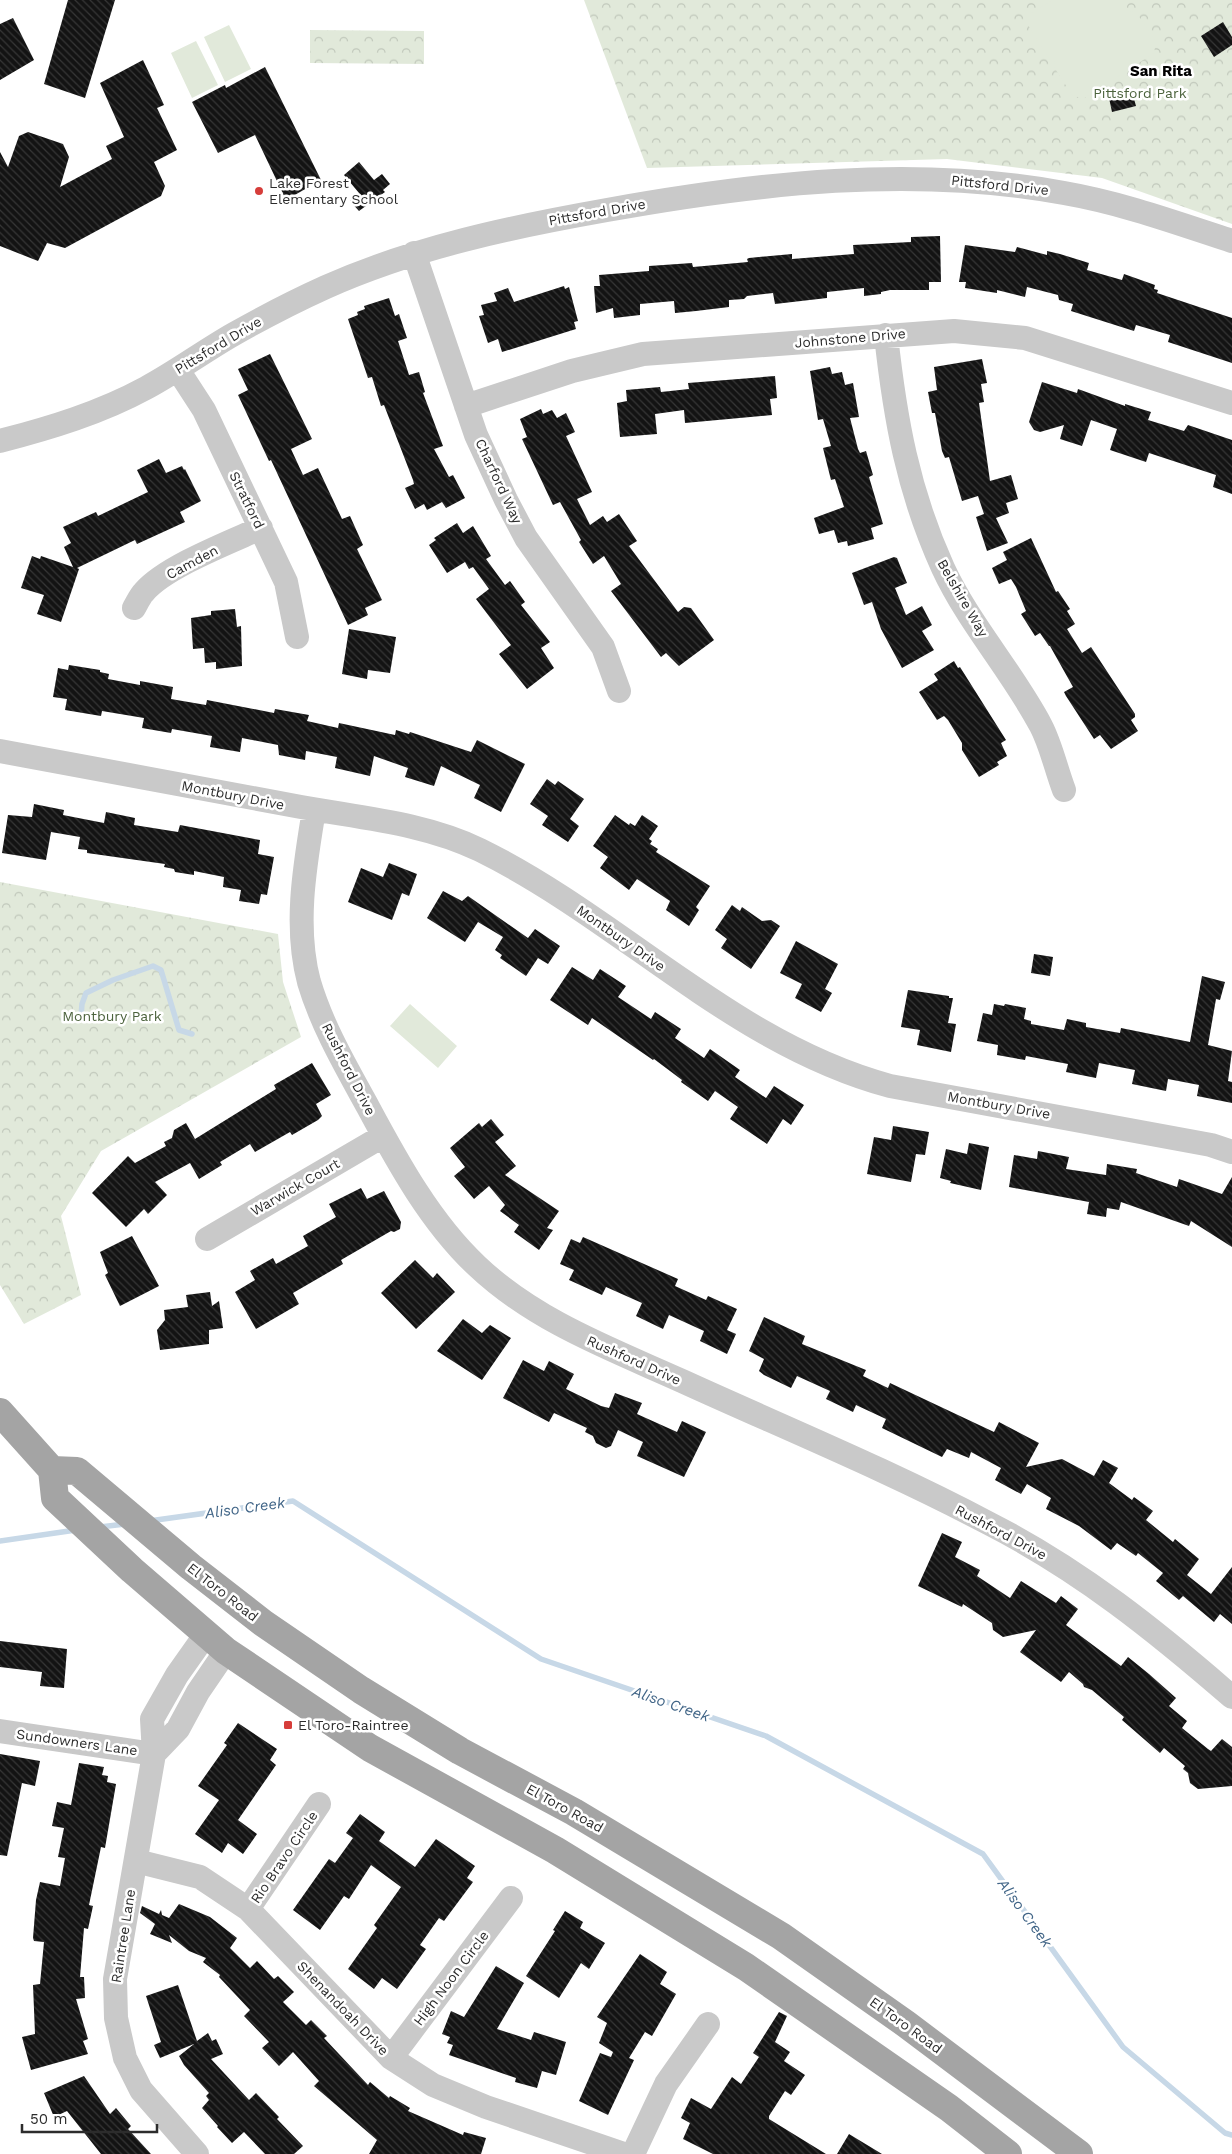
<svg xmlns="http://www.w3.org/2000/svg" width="1232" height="2154" viewBox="0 0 1232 2154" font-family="'Work Sans',sans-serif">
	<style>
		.park { fill: url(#park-crowns) }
		.pitch { fill: #e1e9da }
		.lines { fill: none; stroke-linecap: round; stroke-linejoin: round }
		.stream { stroke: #c7d8e7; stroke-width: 5.5 }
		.building { fill: url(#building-back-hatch) }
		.minor { stroke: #c9c9c9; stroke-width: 24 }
		.major { stroke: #a4a4a4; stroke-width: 28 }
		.poi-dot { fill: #d63d3a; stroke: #fff; stroke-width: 2 }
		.labels { text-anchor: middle; stroke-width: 5; stroke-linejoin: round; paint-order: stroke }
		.park-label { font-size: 14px; fill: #4c633d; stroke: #fff }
		.poi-label { font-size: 14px; fill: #2c2c2c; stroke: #fff; text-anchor: start }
		.street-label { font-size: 14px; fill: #2c2c2c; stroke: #fff }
		.neighbourhood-label { font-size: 15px; font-weight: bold; fill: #000; stroke: #fff }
		.water-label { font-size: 15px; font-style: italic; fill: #416587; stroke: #fff }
	</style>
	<defs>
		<pattern id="park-crowns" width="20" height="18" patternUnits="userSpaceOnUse" patternTransform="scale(1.25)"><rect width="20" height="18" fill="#e1e9da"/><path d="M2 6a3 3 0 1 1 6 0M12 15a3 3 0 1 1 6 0" fill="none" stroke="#c1c8bb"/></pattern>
		<pattern id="building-back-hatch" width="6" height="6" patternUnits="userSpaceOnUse" patternTransform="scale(1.25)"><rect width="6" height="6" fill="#131313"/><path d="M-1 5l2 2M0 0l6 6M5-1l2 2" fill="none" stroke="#363636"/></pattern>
	</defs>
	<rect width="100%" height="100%" fill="#fff"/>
	<path class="park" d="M584,0H1232V224L1102,178L947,159L647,168Z
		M310,30L424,31V64L310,63Z
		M0,882L278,934L283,982L301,1037L101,1151L61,1216L81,1295L24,1324L0,1285Z"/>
	<path class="pitch" d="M1053,0H1127V11L1136,12L1156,42L1154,53L1083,99L1072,95L1054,67L1055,58L1048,57L1028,25L1030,14Z
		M229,25L251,69L225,82L204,37Z
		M196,41L218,85L192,98L171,53Z
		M410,1004L457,1046L438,1068L390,1026Z"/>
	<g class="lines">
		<path class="stream" d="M81,1016L82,1004L86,993L113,980L153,966L161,970L179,1030L192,1034
			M149,1521L293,1501L541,1659L766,1736L983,1854L1123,2047L1225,2133L1232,2135
			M100,1527L125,1524
			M0,1541L76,1530"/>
	</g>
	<path class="building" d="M68,0H115L85,98L44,84Z
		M13,18L34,60L0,80V24Z
		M1223,22L1232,37V45L1214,57L1201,36Z
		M143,60L164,105L157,108L177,150L154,162L165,186L161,196L65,248L47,243L38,261L0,246V152L8,167L19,136L28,132L63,144L69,157L60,187L112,159L106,146L124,137L100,83Z
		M265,67L321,180L286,200L255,135L218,153L192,102L225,85L226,88Z
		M1132,92L1136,106L1112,112L1109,98Z
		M359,162L374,180L382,174L390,184L383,190L385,192L359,211L350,201L359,193L344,175Z
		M940,236L941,282H929V290H890L881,292V294L864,296V288L827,292V298L775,304L773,293L747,296L744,299L729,300V307L696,311L675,313L674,301L640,304V315L614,318L613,308L596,313L594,286H600L599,275L649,271V266L692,263L693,267L748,262L747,259L749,258L792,254V259L854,254L853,245L911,242V237Z
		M965,245L1015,252L1017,247L1047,255V251L1060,254L1089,263L1087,270L1122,280L1124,274L1155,285L1154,289L1158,290L1157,293L1232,318V363L1168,342L1170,335L1136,325L1134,331L1071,311L1073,304L1059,300L1058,295L1027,287L1025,297L997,290V293L965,288L966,282H959Z
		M564,286L565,289L569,287L578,321L574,322L576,329L502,352L498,339L488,343L479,316L484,315L481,305L497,301L494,293L508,288L514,302Z
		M389,298L395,316L399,314L407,338L398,341L409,375L419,372L425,392L423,393L443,446L434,449L449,477L453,475L465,498L446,508L442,502L427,510L424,504L415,509L405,488L414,484L413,480L384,405L381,406L372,377L368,378L348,319L358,315L357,312L365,309L364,306Z
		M270,354L312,439L291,449L303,475L318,468L342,519L350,516L363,545L357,549L382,600L365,608L368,615L348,625L271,460L269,461L238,395L248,390L238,369Z
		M982,359L987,383L981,384L984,402L979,403L990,481L1011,475L1018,499L1006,503L1009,513L996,518L1008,543L987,551L976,517L984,514L978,496L962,501L949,457L945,458L942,451L935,413H932L928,392L937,390L934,367Z
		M830,367L832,374L842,372L845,385L853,383L859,417L850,418L858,449L860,453L866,451L873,475L869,477L883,524L871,528L874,539L848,546L847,541L838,543L834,530L819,534L814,518L844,507L835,479L831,480L823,448L831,446L823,419L818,420L810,371Z
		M775,376L777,398L770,399L772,415L685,423L684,410L655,414L657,434L620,437L617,403L627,401L626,390L660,387L661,392L689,389L688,383Z
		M1042,382L1077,393L1078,389L1125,406V404L1151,412L1148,420L1184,431L1188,425L1232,440V494L1213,487L1216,475L1149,453L1146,462L1110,450L1117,429L1091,420L1082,446L1060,439L1064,425L1040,432L1034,430L1029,422Z
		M541,409L543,414L552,410L557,418L566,413L575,432L566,436L592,492L577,499L590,525L603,516L607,522L619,514L637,541L629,546L678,612L684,607L691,608L714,640L679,666L666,653L661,657L611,591L621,584L604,556L593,564L579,542L581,540L560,502L553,505L522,439L527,437L520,419Z
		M159,459L166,473L182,466L184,470L185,469L201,501L180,512L185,522L137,544L135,540L77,568L79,569L61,622L37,614L44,595L21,588L32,556L40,559L41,556L73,567L64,547L71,543L63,527L96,512L98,516L148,492L137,470Z
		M457,523L463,533L473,526L491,556L486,559L505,585L510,581L525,602L521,605L550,642L541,648L554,668L527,689L499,654L511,645L476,599L489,589L473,567L469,569L465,562L447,573L429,545L436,540L434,538Z
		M1031,538L1056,592L1058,591L1070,609L1067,611L1075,624L1067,629L1082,653L1091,647L1135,714V717L1131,720L1138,731L1111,749L1100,735L1094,739L1066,696L1064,692L1073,687L1050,646H1049L1040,633L1035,636L1021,614L1026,611L1016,587L1011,579L999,584L992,568L1007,560L1003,552Z
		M894,557L897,558L907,583L895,588L906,615L922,606L932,625L922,631L934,650L902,668L881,629L872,602L864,605L852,573Z
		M235,609L237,627L241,626L242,666L216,669V662L205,663L204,648L193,649L191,618L211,615V611Z
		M349,629L396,637L390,673L368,670L367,679L342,674Z
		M954,661L958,668L960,667L1006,740L1001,743L1007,756L997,762L999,765L979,777L962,750V743L948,720L944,716L937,720L919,692L938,680L934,674Z
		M69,665L100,670V672L109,674L108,679L140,685V681L173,687L171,699L206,705L207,700L274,713L275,709L309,715L307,721L338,728L339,723L395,735L396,730L409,734L410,732L471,752L477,740L525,764L501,812L474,798L480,785L441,766L434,786L405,777L408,768L374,756L370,776L335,768L337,757L306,751L305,760L279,755L278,745L242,738L240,752L210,747L212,736L172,729L171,733L142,728L144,718L102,711L101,716L65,710L67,699L53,697L58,668L68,670Z
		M547,779L555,785L558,781L584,799L570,819L579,826L568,842L542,825L548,816L530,804Z
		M34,804L64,810L63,815L104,823L106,812L135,818L134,825L178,832L180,825L260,840L258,854L274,857L267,895L261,894L259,904L239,901L241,890L223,887L224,877L194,871V875L175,872L174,869L164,867L165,864L87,853V850L78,849L80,837L51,832L46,860L2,853L8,815L32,817Z
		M615,815L629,825L630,823L635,826L642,815L658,826L649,839L652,841L650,844L658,849L656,852L710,886L696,907L699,910L689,926L666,910L670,901L637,879L629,890L600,868L608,857L593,846Z
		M389,863L417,874L409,896L402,893L392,920L348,902L361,868L383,877Z
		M443,891L462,901L468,896L528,938L535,929L560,946L548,964L538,958L526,976L500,958L502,955L495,950L503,937L478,922L465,942L427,918Z
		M732,905L740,911L742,907L762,921L771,920L780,926L751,969L721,948L727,939L715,930Z
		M796,941L838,964L825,989L832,993L821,1012L795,998L802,984L780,973Z
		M1034,954L1053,957L1050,976L1031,973Z
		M572,967L593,980L600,969L626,986L618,997L651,1019L655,1012L681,1029L675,1038L704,1058L710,1049L740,1070L735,1077L766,1098L774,1086L804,1105L791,1125L783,1119L767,1144L730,1119L738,1107L715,1091L708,1101L681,1082L682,1080L654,1059L653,1060L592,1018L588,1025L550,1000Z
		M1202,976L1225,982L1220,1000L1216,999L1208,1045L1232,1051L1228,1081L1232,1082V1103L1197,1096L1199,1085L1168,1079L1166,1091L1132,1084L1135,1070L1099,1063L1096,1078L1066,1072L1068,1064L1026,1056L1025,1060L997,1055L998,1045L977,1041L983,1013L992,1015L994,1004L1004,1006L1005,1004L1026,1008L1024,1019L1031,1021V1024L1064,1030L1067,1019L1086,1023V1027L1120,1033L1121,1028L1190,1042Z
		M908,990L949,996V998H953L948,1023L956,1024L951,1052L917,1045L920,1030L901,1027Z
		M312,1063L331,1095L316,1104L322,1116L318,1120L292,1135L290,1132L255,1152L250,1144L220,1162L222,1165L199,1179L190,1163L155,1182L167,1195L148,1214L144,1209L126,1227L92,1193L128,1156L135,1163L166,1146L164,1142L172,1138L174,1130L186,1123L195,1139L276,1089L274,1085Z
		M491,1119L504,1135L495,1142L516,1166L505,1175L559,1211L547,1228L553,1230L539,1250L514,1232L519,1225L500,1211L505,1205L489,1186L474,1199L454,1176L465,1167L450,1148L479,1123L482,1127Z
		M893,1126L929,1132L925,1155L916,1154L911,1182L867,1174L874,1137L891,1140Z
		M969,1143L989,1147L981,1190L950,1183L951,1181L940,1178L946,1149L967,1154Z
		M1038,1151L1069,1157L1066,1169L1106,1175L1107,1164L1137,1169L1136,1173L1177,1187L1179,1179L1222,1194L1232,1177V1247L1191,1221L1189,1226L1121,1202L1119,1210L1107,1208L1106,1217L1087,1214L1089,1202L1009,1187L1014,1155L1037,1159Z
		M361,1188L367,1199L384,1191L401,1222L400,1229L394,1232L391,1231L341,1260L343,1264L293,1293L299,1304L256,1329L235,1292L255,1280L250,1271L273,1258L276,1264L308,1246L303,1236L336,1217L329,1204Z
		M132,1236L159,1286L120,1306L105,1275L108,1273L100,1252Z
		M583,1237L678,1279L675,1286L706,1300L708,1296L737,1309L727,1330L736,1334L727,1354L700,1341L704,1331L669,1315L663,1329L636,1316L642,1303L606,1287L602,1295L569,1280L574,1270L560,1264L571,1239L580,1243Z
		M415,1260L433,1278L437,1273L455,1292L416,1329L381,1293Z
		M210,1292L212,1306L219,1301L223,1328L209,1330V1344L160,1350L157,1330L165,1320L164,1310L188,1307L186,1295Z
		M764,1317L805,1336L802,1344L866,1370L863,1376L888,1388L890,1383L994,1432L999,1422L1039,1443L1026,1467L1062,1459L1094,1476L1103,1460L1118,1468L1109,1483L1132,1500L1134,1497L1153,1511L1146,1520L1173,1542L1175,1539L1199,1559L1187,1575L1211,1594L1232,1567V1624L1220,1614L1214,1622L1183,1596L1179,1600L1156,1581L1163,1573L1138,1553L1136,1556L1117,1543L1111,1550L1079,1526L1046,1509L1051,1498L1027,1484L1021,1494L995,1480L1001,1468L971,1452L969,1458L947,1449L942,1457L882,1428L886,1419L856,1405L853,1412L826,1399L830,1391L797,1376L791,1388L764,1375L759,1371L764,1359L749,1351Z
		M463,1319L482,1333L490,1325L511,1338L482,1380L437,1351Z
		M523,1360L544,1371L549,1361L574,1374L566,1389L601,1406L609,1408L615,1393L642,1403L637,1414L677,1432L682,1421L706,1432L684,1477L637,1456L643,1442L618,1430L611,1446L606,1448L596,1443L593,1436L585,1432L587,1428L554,1413L549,1422L503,1398Z
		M942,1533L962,1542L955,1557L980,1570L977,1576L1010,1598L1021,1581L1056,1603L1061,1596L1078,1609L1066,1625L1121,1666L1128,1657L1149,1674L1176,1698L1169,1706L1187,1721L1182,1728L1208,1749L1211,1751L1222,1739L1232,1747V1786L1198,1789L1190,1783L1188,1773L1183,1769L1185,1766L1164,1748L1160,1753L1122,1720L1124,1717L1092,1690L1084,1687L1083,1684L1069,1672L1061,1682L1020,1652L1036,1630L1003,1637L993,1630L992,1623L963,1604L962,1607L918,1586Z
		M0,1641L67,1649L64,1688L40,1686L42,1672L0,1667Z
		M238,1723L277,1749L270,1760L276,1765L238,1820L257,1834L243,1854L228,1843L222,1853L195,1834L219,1800L198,1786L227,1745L224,1743Z
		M0,1754L40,1761L35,1786L22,1783L7,1856L0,1855Z
		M79,1763L104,1767L102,1775L108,1776L107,1782L116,1784L105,1848L101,1847L89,1905L93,1906L88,1929L84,1928L80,1977H84L85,1998L76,1999L88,2039L83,2041L88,2054L31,2070L22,2037L35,2034L33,1985L40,1984L44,1942L34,1941L33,1938L36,1900L40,1882L60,1886L65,1858L58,1857L64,1828L52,1826L57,1802L71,1805Z
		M360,1814L385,1832L379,1841L415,1867L436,1839L475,1866L467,1878L473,1882L444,1921L439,1918L420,1945L426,1949L397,1989L382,1978L374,1989L348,1969L377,1928L374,1925L401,1887L371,1865L349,1899L344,1896L320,1930L293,1910L329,1859L335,1863L353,1838L346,1833Z
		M179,1904L210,1917L237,1938L230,1948L250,1968L257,1961L274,1979L278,1976L294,1992L283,2002L306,2025L311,2020L327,2036L324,2038L368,2085L370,2082L389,2098L390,2096L410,2108L408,2111L463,2135L464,2132L486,2138L481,2154H369L377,2140L314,2086L319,2081L293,2052L279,2066L262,2048L269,2042L244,2016L250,2010L219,1977L220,1975L203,1962L206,1958L189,1951L169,1935L172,1943L150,1934L155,1924L140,1913L142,1906L159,1914L161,1910L162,1915L169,1918Z
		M565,1911L583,1922L580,1928L605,1943L589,1969L581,1963L559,1998L526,1976L555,1931L553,1930Z
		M640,1954L667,1972L660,1984L676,1994L652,2036L645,2032L629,2058L634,2060L608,2115L579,2101L600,2053L611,2057L613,2052L599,2043L607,2023L597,2017Z
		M496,1966L524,1983L497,2029L531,2040L534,2032L566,2042L556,2075L542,2071L537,2088L515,2082L516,2078L449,2055L453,2045L447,2043L450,2037L442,2034L451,2011L464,2017Z
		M178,1985L197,2041L208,2033L212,2041L216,2039L223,2054L211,2059L249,2100L256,2093L279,2117L277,2119L303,2146L294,2154H265L244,2132L232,2143L217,2127L218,2126L202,2108L209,2100L206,2096L209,2093L184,2065L179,2056L194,2044L160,2058L154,2045L161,2042L146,1996Z
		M779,2012L787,2016L775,2042L790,2052L784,2061L805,2075L791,2095L785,2091L769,2116V2119L826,2154H713L683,2139L690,2123L681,2118L691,2098L711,2109L732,2077L741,2084L759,2057L753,2053Z
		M84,2076L110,2114L116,2108L131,2126L128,2129L151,2154H101L67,2111L54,2117L44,2093Z
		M849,2134L882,2154H837Z"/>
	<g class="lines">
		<path class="minor" d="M414,253L476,435L506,500L526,538L603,647L619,691
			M886,335C895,419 908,491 943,568C969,624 1012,671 1041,726C1051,745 1056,769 1064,790
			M178,370L204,410L286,582L297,637
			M466,406L572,371L643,354L954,331L1025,338L1232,403
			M0,441C50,428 100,413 146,388C176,372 204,351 234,334C264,317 295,301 326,287C416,247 511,227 607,210C757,183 913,165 1064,193C1122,203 1177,223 1232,241
			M134,608C137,603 140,596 144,592C165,567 230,542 261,528
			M0,751C100,770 201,788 301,807C361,818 424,823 480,850C622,920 734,1044 890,1086L1211,1145L1232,1152
			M314,810C305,865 294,926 309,982C322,1026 346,1067 368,1107C398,1163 431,1223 477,1266C535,1321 611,1349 682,1381C785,1428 890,1471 990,1524C1080,1570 1156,1631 1232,1697
			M207,1239L383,1136
			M0,1731L154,1754
			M154,1754L178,1729L198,1692L226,1651
			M136,1861L200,1877L248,1909L391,2058L433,2085L486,2107L624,2154
			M248,1909L319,1804
			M391,2058L511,1898
			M197,2154L141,2090L125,2058L116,2018L115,1979L154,1754L152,1719L177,1675L206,1634
			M633,2154L666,2084L708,2024"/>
		<path class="major" d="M0,1412L52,1470L55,1498L132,1570L226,1651L370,1748L555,1850L746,1967L949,2108L1008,2154
			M52,1470L77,1471L191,1567L263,1623L361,1690L460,1751L574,1812L781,1936L906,2024L1079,2154"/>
	</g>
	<g class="poi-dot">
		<circle cx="259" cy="191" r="5"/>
		<rect x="283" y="1720" width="10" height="10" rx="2.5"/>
	</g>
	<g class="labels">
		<g class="park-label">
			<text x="1140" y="98">Pittsford Park</text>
			<text x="112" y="1021">Montbury Park</text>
		</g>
		<g class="poi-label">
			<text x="269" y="188">Lake Forest<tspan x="269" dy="16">Elementary School</tspan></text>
			<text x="298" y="1730">El Toro-Raintree</text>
		</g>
		<g class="street-label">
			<text transform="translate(1000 185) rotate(6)" y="5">Pittsford Drive</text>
			<text transform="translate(597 212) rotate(-10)" y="5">Pittsford Drive</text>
			<text transform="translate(850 338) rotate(-5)" y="5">Johnstone Drive</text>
			<text transform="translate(218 345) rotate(-31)" y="5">Pittsford Drive</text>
			<text transform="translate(499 481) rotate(65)" y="5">Charford Way</text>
			<text transform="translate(247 500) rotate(64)" y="5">Stratford</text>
			<text transform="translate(192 562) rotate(-28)" y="5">Camden</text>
			<text transform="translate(963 598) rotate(60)" y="5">Belshire Way</text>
			<text transform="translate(233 795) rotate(11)" y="5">Montbury Drive</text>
			<text transform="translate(621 938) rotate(35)" y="5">Montbury Drive</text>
			<text transform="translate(349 1069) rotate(63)" y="5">Rushford Drive</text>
			<text transform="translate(999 1105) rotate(10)" y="5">Montbury Drive</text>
			<text transform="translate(295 1187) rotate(-30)" y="5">Warwick Court</text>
			<text transform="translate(634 1360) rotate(24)" y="5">Rushford Drive</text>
			<text transform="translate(1001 1532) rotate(28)" y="5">Rushford Drive</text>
			<text transform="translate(223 1592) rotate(38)" y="5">El Toro Road</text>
			<text transform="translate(77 1742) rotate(8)" y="5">Sundowners Lane</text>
			<text transform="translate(565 1808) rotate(29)" y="5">El Toro Road</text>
			<text transform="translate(284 1857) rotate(-56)" y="5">Rio Bravo Circle</text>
			<text transform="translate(123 1936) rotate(-81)" y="5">Raintree Lane</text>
			<text transform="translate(451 1978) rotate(-53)" y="5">High Noon Circle</text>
			<text transform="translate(343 2008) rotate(46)" y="5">Shenandoah Drive</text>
			<text transform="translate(906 2025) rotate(36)" y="5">El Toro Road</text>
		</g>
		<g class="neighbourhood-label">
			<text x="1161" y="76">San Rita</text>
		</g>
		<g class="water-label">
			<text transform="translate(245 1508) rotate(-8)" y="5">Aliso Creek</text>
			<text transform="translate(671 1704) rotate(19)" y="5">Aliso Creek</text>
			<text transform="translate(1025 1913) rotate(54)" y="5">Aliso Creek</text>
		</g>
	</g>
	<path d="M22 2124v8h135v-8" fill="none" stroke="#2c2c2c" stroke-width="2.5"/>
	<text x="30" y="2124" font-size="15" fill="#2c2c2c" stroke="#ffffff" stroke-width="4" paint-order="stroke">50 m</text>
</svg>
